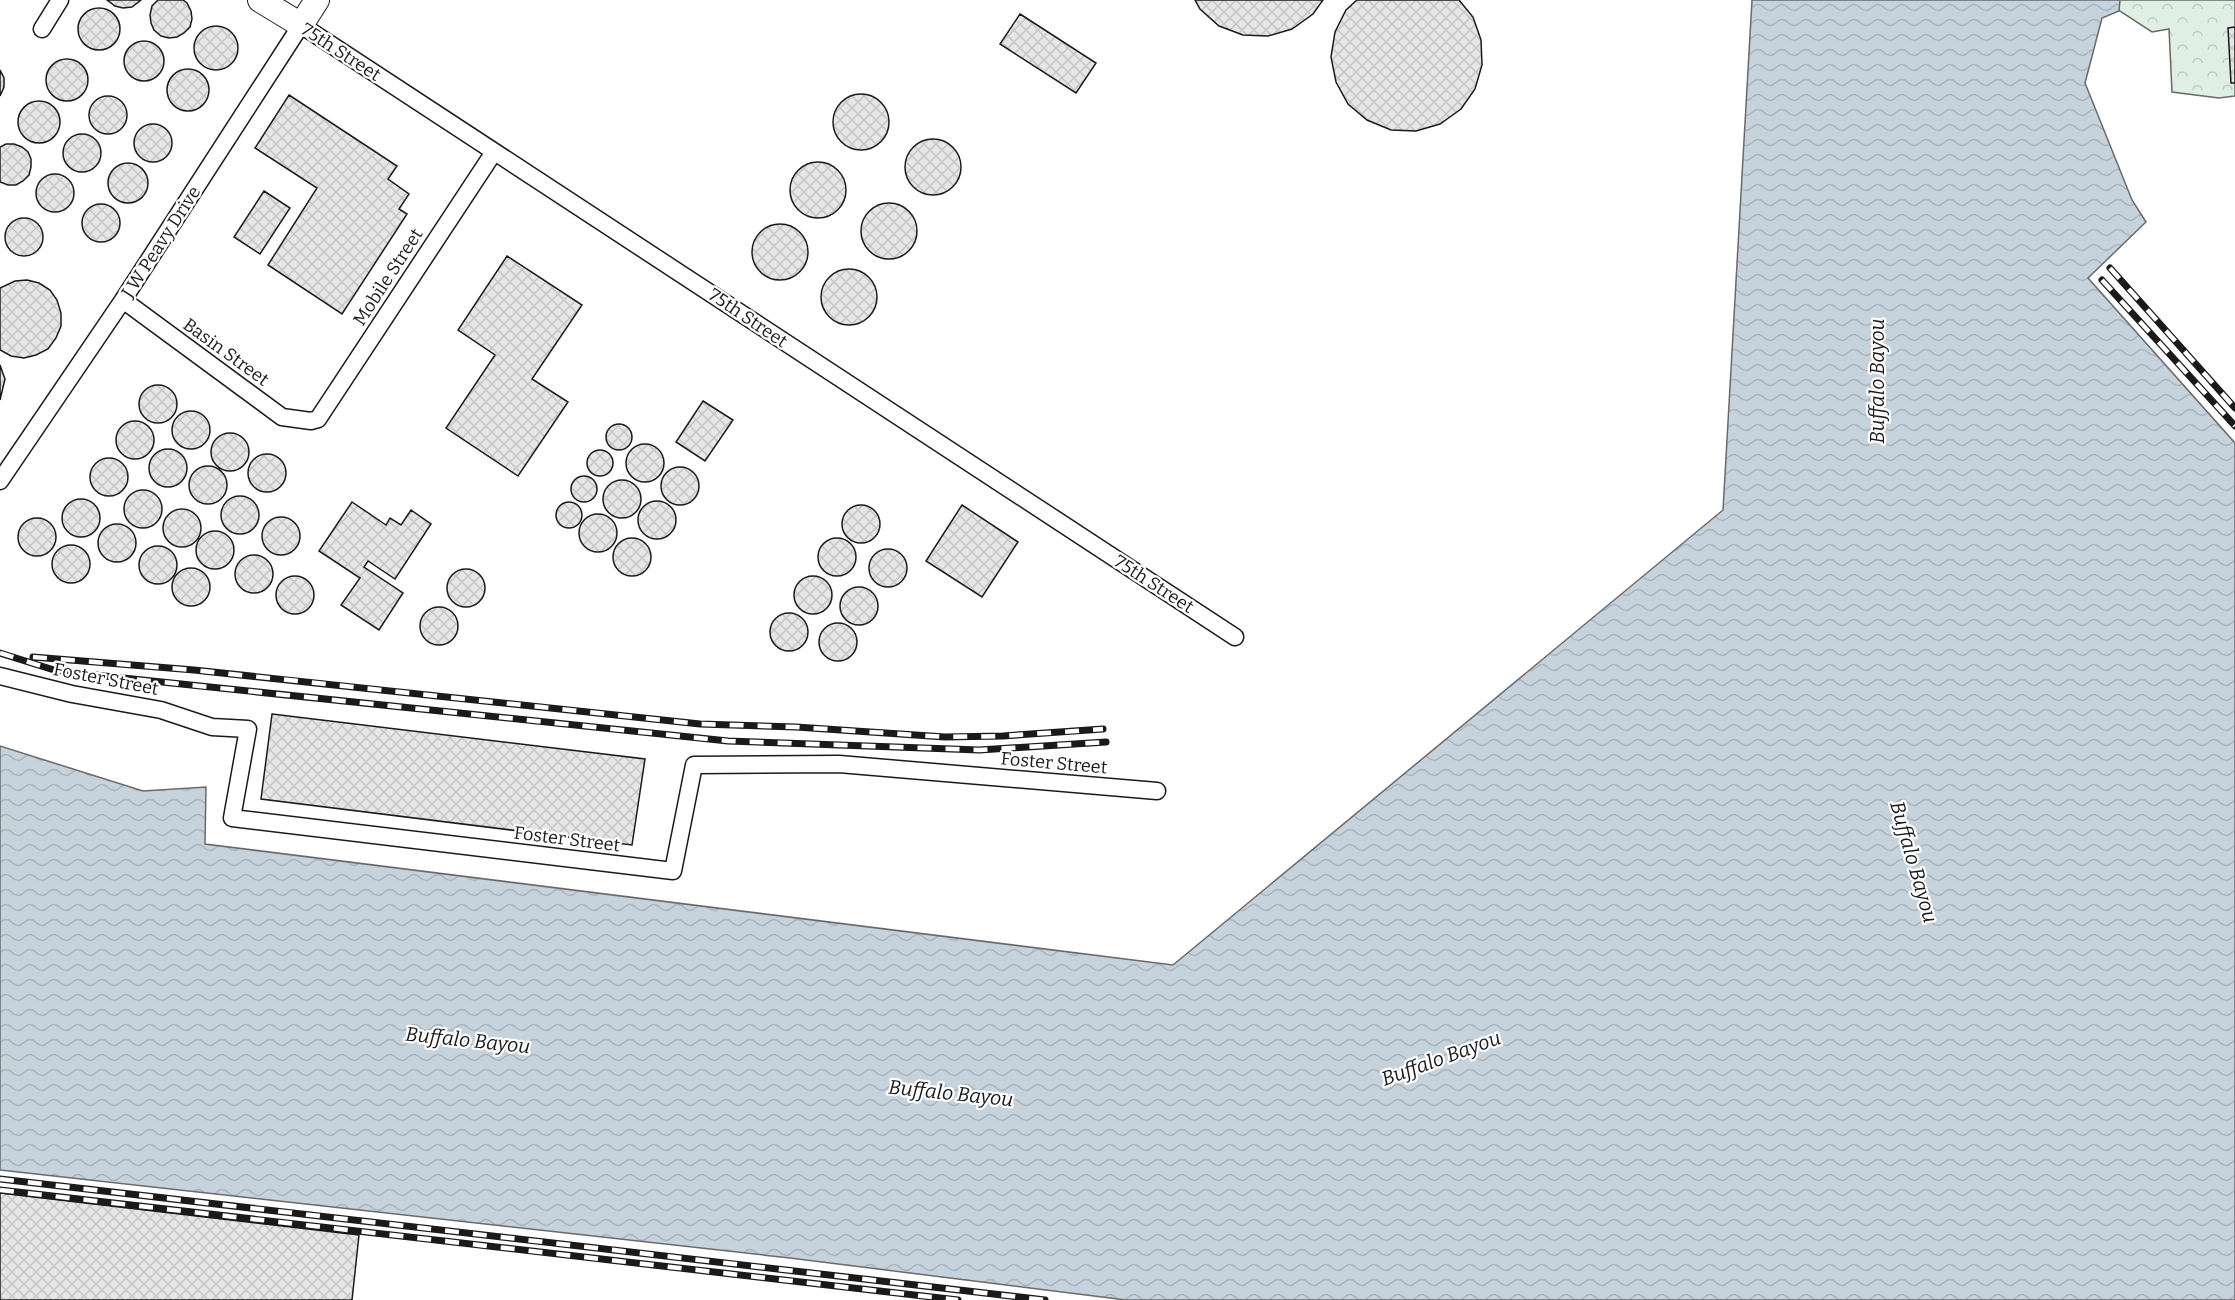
<svg xmlns="http://www.w3.org/2000/svg" width="2235" height="1300" viewBox="0 0 2235 1300" font-family="Bitter,serif">
	<style>
		.park { fill: url(#park-crowns); stroke: #6a6a6a; stroke-width: 1.5 }
		.water { fill: url(#water-waves); stroke: #6a6a6a; stroke-width: 1.5 }
		.building { fill: url(#building-cross-hatch); stroke: #1a1a1a; stroke-width: 1.5 }
		.lines { fill: none; stroke-linecap: round; stroke-linejoin: round }
		.street-casing { stroke: #1a1a1a; stroke-width: 19 }
		.secondary-casing { stroke: #1a1a1a; stroke-width: 26 }
		.street { stroke: #fff; stroke-width: 16 }
		.secondary { stroke: #fff; stroke-width: 24 }
		.rail-casing { stroke: #1a1a1a; stroke-width: 7 }
		.rail { stroke: #fff; stroke-width: 4.5; stroke-dasharray: 14; stroke-linecap: butt }
		.labels { text-anchor: middle; stroke-width: 4.5; stroke-linejoin: round; paint-order: stroke }
		.street-label { font-size: 18px; fill: #1a1a1a; stroke: #fff }
		.water-label { font-size: 20px; font-style: italic; fill: #1a1a1a; stroke: #fff }
	</style>
	<defs>
		<pattern id="park-crowns" width="20" height="18" patternUnits="userSpaceOnUse" patternTransform="scale(1.5)"><rect width="20" height="18" fill="#e0efe3"/><path d="M2 6a3 3 0 1 1 6 0M12 15a3 3 0 1 1 6 0" fill="none" stroke="#c0ccc2"/></pattern>
		<pattern id="water-waves" width="16" height="10" patternUnits="userSpaceOnUse" patternTransform="scale(1.5)"><rect width="16" height="10" fill="#c6d2dc"/><path d="M0 5q4-4 8 0t8 0" fill="none" stroke="#aab4bc"/></pattern>
		<pattern id="building-cross-hatch" width="8" height="8" patternUnits="userSpaceOnUse" patternTransform="scale(1.5)"><rect width="8" height="8" fill="#e6e6e6"/><path d="M0 0l8 8M0 8l8-8" fill="none" stroke="#c5c5c5"/></pattern>
	</defs>
	<rect width="100%" height="100%" fill="#fff"/>
	<path class="park" d="M2103,0H2235V96L2219,98L2172,92L2169,29L2152,32Z"/>
	<path class="water" d="M1752,0H2120L2119,11L2102,18L2085,83L2132,200L2146,222L2088,278L2235,443V1300H1126L790,1258L0,1170V746L143,791L206,787L205,844L1173,965L1723,510Z"/>
	<path class="building" d="M107,0H141L132,7L123,8L115,6Z
		M158,0H183L187,3L191,11L192,19L190,27L184,33L177,37L169,38L161,36L154,30L151,23L150,15L152,6Z
		M1195,0H1323L1313,14L1292,29L1268,36L1243,35L1219,26L1200,9Z
		M1357,0H1459L1473,17L1481,40L1482,65L1475,89L1461,109L1440,124L1416,131L1391,130L1367,120L1348,104L1336,82L1331,57L1335,32L1346,10Z
		M78 29a21 21 0 1 1 42 0a21 21 0 1 1-42 0Z
		M1020,14L1096,63L1076,93L1000,44Z
		M194 48a22 22 0 1 1 44 0a22 22 0 1 1-44 0Z
		M2235,27V83H2231L2228,28Z
		M124 61a20 20 0 1 1 40 0a20 20 0 1 1-40 0Z
		M46 80a21 21 0 1 1 42 0a21 21 0 1 1-42 0Z
		M167 90a21 21 0 1 1 42 0a21 21 0 1 1-42 0Z
		M0,70L4,78V87L0,96Z
		M833 122a28 28 0 1 1 56 0a28 28 0 1 1-56 0Z
		M289,95L397,166L388,179L409,194L399,209L407,214L342,314L268,265L317,188L255,148Z
		M89 115a19 19 0 1 1 38 0a19 19 0 1 1-38 0Z
		M18 122a21 21 0 1 1 42 0a21 21 0 1 1-42 0Z
		M134 143a19 19 0 1 1 38 0a19 19 0 1 1-38 0Z
		M63 153a19 19 0 1 1 38 0a19 19 0 1 1-38 0Z
		M905 167a28 28 0 1 1 56 0a28 28 0 1 1-56 0Z
		M6,144H14L22,147L28,152L31,159V167L29,175L23,181L16,185H8L0,182V147Z
		M790 190a28 28 0 1 1 56 0a28 28 0 1 1-56 0Z
		M108 183a20 20 0 1 1 40 0a20 20 0 1 1-40 0Z
		M36 193a19 19 0 1 1 38 0a19 19 0 1 1-38 0Z
		M264,191L290,208L260,254L234,237Z
		M861 231a28 28 0 1 1 56 0a28 28 0 1 1-56 0Z
		M82 223a19 19 0 1 1 38 0a19 19 0 1 1-38 0Z
		M5 237a19 19 0 1 1 38 0a19 19 0 1 1-38 0Z
		M752 252a28 28 0 1 1 56 0a28 28 0 1 1-56 0Z
		M507,256L582,305L532,379L568,402L518,476L446,428L495,355L458,330Z
		M821 297a28 28 0 1 1 56 0a28 28 0 1 1-56 0Z
		M27,280L39,283L50,290L57,300L61,313V326L56,338L48,349L36,355L24,358L11,356L0,350V288L15,281Z
		M0,365L5,379L0,400Z
		M139 404a19 19 0 1 1 38 0a19 19 0 1 1-38 0Z
		M703,401L733,420L705,461L676,442Z
		M172 430a19 19 0 1 1 38 0a19 19 0 1 1-38 0Z
		M116 440a19 19 0 1 1 38 0a19 19 0 1 1-38 0Z
		M606 437a13 13 0 1 1 26 0a13 13 0 1 1-26 0Z
		M211 452a19 19 0 1 1 38 0a19 19 0 1 1-38 0Z
		M626 463a19 19 0 1 1 38 0a19 19 0 1 1-38 0Z
		M149 468a19 19 0 1 1 38 0a19 19 0 1 1-38 0Z
		M587 463a13 13 0 1 1 26 0a13 13 0 1 1-26 0Z
		M248 473a19 19 0 1 1 38 0a19 19 0 1 1-38 0Z
		M90 477a19 19 0 1 1 38 0a19 19 0 1 1-38 0Z
		M189 485a19 19 0 1 1 38 0a19 19 0 1 1-38 0Z
		M661 486a19 19 0 1 1 38 0a19 19 0 1 1-38 0Z
		M571 489a13 13 0 1 1 26 0a13 13 0 1 1-26 0Z
		M603 499a19 19 0 1 1 38 0a19 19 0 1 1-38 0Z
		M124 509a19 19 0 1 1 38 0a19 19 0 1 1-38 0Z
		M221 515a19 19 0 1 1 38 0a19 19 0 1 1-38 0Z
		M62 518a19 19 0 1 1 38 0a19 19 0 1 1-38 0Z
		M638 520a19 19 0 1 1 38 0a19 19 0 1 1-38 0Z
		M556 515a13 13 0 1 1 26 0a13 13 0 1 1-26 0Z
		M352,502L386,525L390,518L401,525L411,510L431,524L395,579L368,561L364,567L403,593L379,630L341,605L360,578L319,551Z
		M962,505L1018,542L982,597L926,561Z
		M842 524a19 19 0 1 1 38 0a19 19 0 1 1-38 0Z
		M163 528a19 19 0 1 1 38 0a19 19 0 1 1-38 0Z
		M579 533a19 19 0 1 1 38 0a19 19 0 1 1-38 0Z
		M262 536a19 19 0 1 1 38 0a19 19 0 1 1-38 0Z
		M18 537a19 19 0 1 1 38 0a19 19 0 1 1-38 0Z
		M98 543a19 19 0 1 1 38 0a19 19 0 1 1-38 0Z
		M196 550a19 19 0 1 1 38 0a19 19 0 1 1-38 0Z
		M613 557a19 19 0 1 1 38 0a19 19 0 1 1-38 0Z
		M818 557a19 19 0 1 1 38 0a19 19 0 1 1-38 0Z
		M52 564a19 19 0 1 1 38 0a19 19 0 1 1-38 0Z
		M139 565a19 19 0 1 1 38 0a19 19 0 1 1-38 0Z
		M869 568a19 19 0 1 1 38 0a19 19 0 1 1-38 0Z
		M235 574a19 19 0 1 1 38 0a19 19 0 1 1-38 0Z
		M172 587a19 19 0 1 1 38 0a19 19 0 1 1-38 0Z
		M447 588a19 19 0 1 1 38 0a19 19 0 1 1-38 0Z
		M276 595a19 19 0 1 1 38 0a19 19 0 1 1-38 0Z
		M794 595a19 19 0 1 1 38 0a19 19 0 1 1-38 0Z
		M840 606a19 19 0 1 1 38 0a19 19 0 1 1-38 0Z
		M420 626a19 19 0 1 1 38 0a19 19 0 1 1-38 0Z
		M770 632a19 19 0 1 1 38 0a19 19 0 1 1-38 0Z
		M819 642a19 19 0 1 1 38 0a19 19 0 1 1-38 0Z
		M272,714L645,759L632,845L261,799Z
		M0,1193L359,1235L352,1300H0Z"/>
	<g class="lines">
		<defs>
			<path id="street" d="M42,29L60,0
				M123,300L282,417L311,421L318,419L494,152
				M0,481L123,300L301,25L1235,637
				M0,676L72,694L161,710L212,727L248,729L232,818L673,871L694,765L839,764L1157,791"/>
			<path id="secondary" d="M260,0L301,25L317,0"/>
		</defs>
		<use href="#street" class="street-casing"/>
		<use href="#secondary" class="secondary-casing"/>
		<use href="#street" class="street"/>
		<use href="#secondary" class="secondary"/>
		<defs>
			<path id="rail" d="M2110,268L2235,408
				M2102,280L2235,426
				M0,653L54,670L104,676L728,741L979,750L1106,742
				M33,657L194,670L700,724L796,727L945,737L1003,736L1103,729
				M0,1179L1045,1300
				M0,1190L958,1300"/>
		</defs>
		<use href="#rail" class="rail-casing"/>
		<use href="#rail" class="rail"/>
	</g>
	<g class="labels">
		<g class="street-label">
			<text transform="translate(341 52) rotate(33)" y="6">75th Street</text>
			<text transform="translate(161 242) rotate(-57)" y="6">J W Peavy Drive</text>
			<text transform="translate(388 277) rotate(-57)" y="6">Mobile Street</text>
			<text transform="translate(748 318) rotate(34)" y="6">75th Street</text>
			<text transform="translate(226 352) rotate(36)" y="6">Basin Street</text>
			<text transform="translate(1154 584) rotate(33)" y="6">75th Street</text>
			<text transform="translate(106 679) rotate(11)" y="6">Foster Street</text>
			<text transform="translate(1054 763) rotate(5)" y="6">Foster Street</text>
			<text transform="translate(567 839) rotate(7)" y="6">Foster Street</text>
		</g>
		<g class="water-label">
			<text transform="translate(1877 381) rotate(-90)" y="7">Buffalo Bayou</text>
			<text transform="translate(1914 862) rotate(74)" y="7">Buffalo Bayou</text>
			<text transform="translate(468 1040) rotate(6)" y="7">Buffalo Bayou</text>
			<text transform="translate(1441 1058) rotate(-20)" y="7">Buffalo Bayou</text>
			<text transform="translate(951 1093) rotate(6)" y="7">Buffalo Bayou</text>
		</g>
	</g>
</svg>
